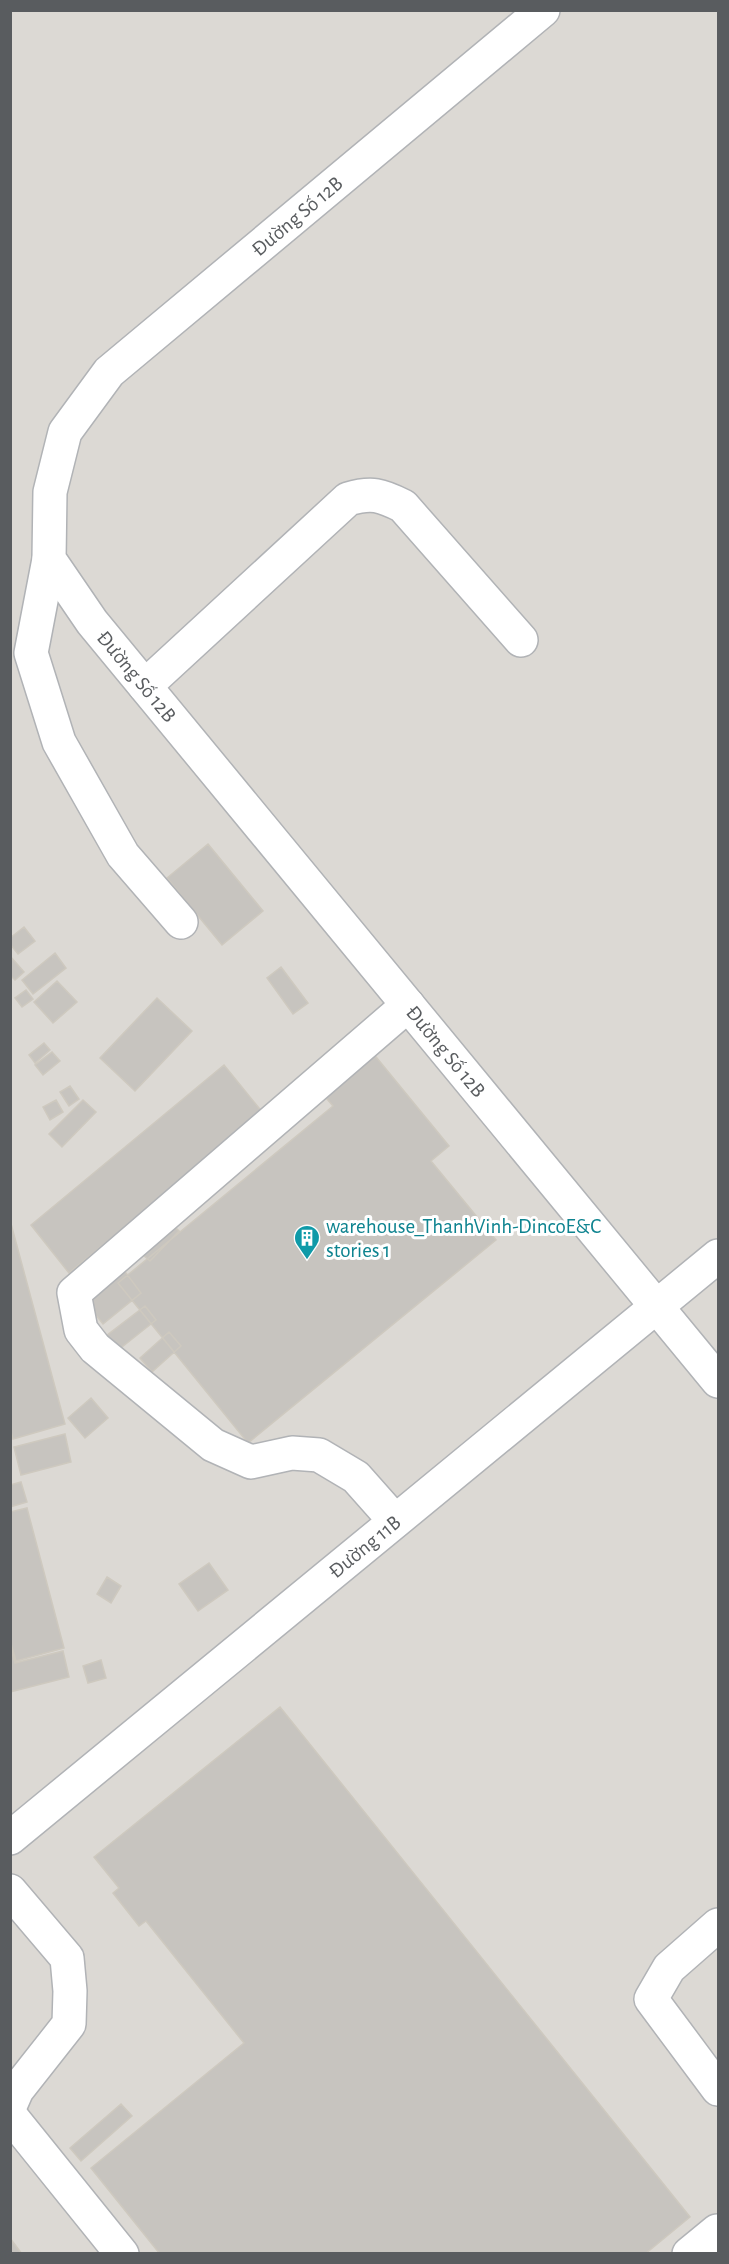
<svg xmlns="http://www.w3.org/2000/svg" width="729" height="2264" viewBox="0 0 729 2264" font-family="'Alegreya Sans',sans-serif">
	<style>
		.industrial { fill: #dcd9d4 }
		.building { fill: #c7c4bf; stroke: #cec9bf; stroke-width: 1.5 }
		.lines { fill: none; stroke-linecap: round; stroke-linejoin: round }
		.minor-casing { stroke: #b1b3b6; stroke-width: 36 }
		.minor { stroke: #fff; stroke-width: 33 }
		.labels { text-anchor: middle; stroke-width: 6; stroke-linejoin: round; paint-order: stroke }
		.street-label { font-size: 21px; fill: #595c5f; stroke: #fff }
		.culture-label { font-size: 21px; fill: #0d838f; stroke: #fff; text-anchor: start }
	</style>
	<rect width="100%" height="100%" fill="#eae8e0"/>
	<path class="industrial" d="M11,11H718V2253H11Z"/>
	<path class="building" d="M208,844L263,911L222,945L167,878Z
		M24,927L35,941L18,954L10,944V938Z
		M55,953L66,968L33,994L22,980Z
		M10,956L24,972L15,980L10,975Z
		M281,967L308,1003L293,1014L267,978Z
		M57,981L77,1002L53,1023L34,1002Z
		M26,990L33,999L22,1007L15,998Z
		M157,998L192,1031L135,1091L100,1058Z
		M44,1043L50,1050L35,1063L29,1055Z
		M52,1052L60,1061L43,1075L35,1065Z
		M372,1052L449,1146L431,1161L496,1240L248,1443L118,1283L333,1106L322,1093Z
		M224,1065L263,1113L69,1273L31,1225Z
		M70,1086L79,1099L69,1106L60,1092Z
		M56,1100L63,1112L50,1120L43,1107Z
		M83,1100L96,1112L62,1147L49,1134Z
		M10,1220L65,1424L13,1439L10,1428Z
		M173,1225L179,1231L150,1261L143,1255Z
		M123,1269L141,1293L103,1324L84,1300Z
		M145,1306L156,1320L117,1351L106,1336Z
		M169,1332L181,1346L152,1372L140,1358Z
		M91,1398L108,1418L85,1438L68,1418Z
		M65,1434L71,1462L21,1475L14,1447Z
		M21,1482L27,1502L10,1507V1485Z
		M27,1508L64,1648L16,1661L10,1640V1512Z
		M209,1563L228,1590L198,1611L179,1584Z
		M107,1577L121,1586L111,1603L97,1594Z
		M10,1646L15,1663L63,1651L69,1677L10,1692Z
		M101,1660L106,1678L88,1683L83,1666Z
		M280,1707L690,2217L645,2254H160L91,2168L244,2043L146,1921L139,1926L113,1893L119,1888L94,1857Z
		M121,2104L132,2116L81,2161L70,2148Z
		M10,2238L22,2254H10Z"/>
	<g class="lines">
		<defs>
			<g id="minor">
				<path id="s1" d="M543,10L109,372L65,432L50,492L49,559L92,622L718,1381"/>
				<path d="M49,559L31,653L59,742L123,855L181,922"/>
				<path d="M145,686L348,499C372,492 381,495 403,506L521,640"/>
				<path d="M395,1521L356,1477L319,1455L292,1453L251,1462L213,1445L95,1348L81,1330L74,1293L408,1005"/>
				<path id="s2" d="M10,1838L718,1256"/>
				<path d="M10,1891L67,1958L70,1991L69,2024L17,2090L10,2106"/>
				<path d="M718,1925L669,1968L651,1999L718,2089"/>
				<path d="M10,2115L122,2254"/>
				<path d="M689,2254L717,2231"/>
			</g>
		</defs>
		<use href="#minor" class="minor-casing"/>
		<use href="#minor" class="minor"/>
	</g>
	<defs>
		<symbol id="building-pin" viewBox="-11 -11 22 30"><path d="M0 17L-7.5 6A9.5 9.5 0 1 1 7.5 6Z" fill="#0f9aa8" stroke="#fff"/><path d="M-4-6H4V6H1V3H-1V6H-4ZM-2.5-4.3h1.7v1.8h-1.7ZM.8-4.3h1.7v1.8H.8ZM-2.5-1h1.7V.8h-1.7ZM.8-1h1.7V.8H.8Z" fill="#fff"/></symbol>
	</defs>
	<g fill-rule="evenodd">
		<use href="#building-pin" x="292" y="1223" width="30" height="40"/>
	</g>
	<g class="labels">
		<g class="street-label">
			<text transform="translate(297 216) rotate(-40)" y="7">Đường Số 12B</text>
			<text dy="7" stroke="none"><textPath href="#s1" startOffset="915">Đường Số 12B</textPath></text>
			<text dy="7" stroke="none"><textPath href="#s1" startOffset="1401">Đường Số 12B</textPath></text>
			<text dy="7" stroke="none"><textPath href="#s2" startOffset="459">Đường 11B</textPath></text>
		</g>
		<g class="culture-label">
			<text x="326" y="1233">warehouse_ThanhVinh-DincoE&amp;C<tspan x="326" dy="24">stories 1</tspan></text>
		</g>
	</g>
	<rect width="729" height="2264" fill="none" stroke="#595c5f" stroke-width="24"/>
</svg>
